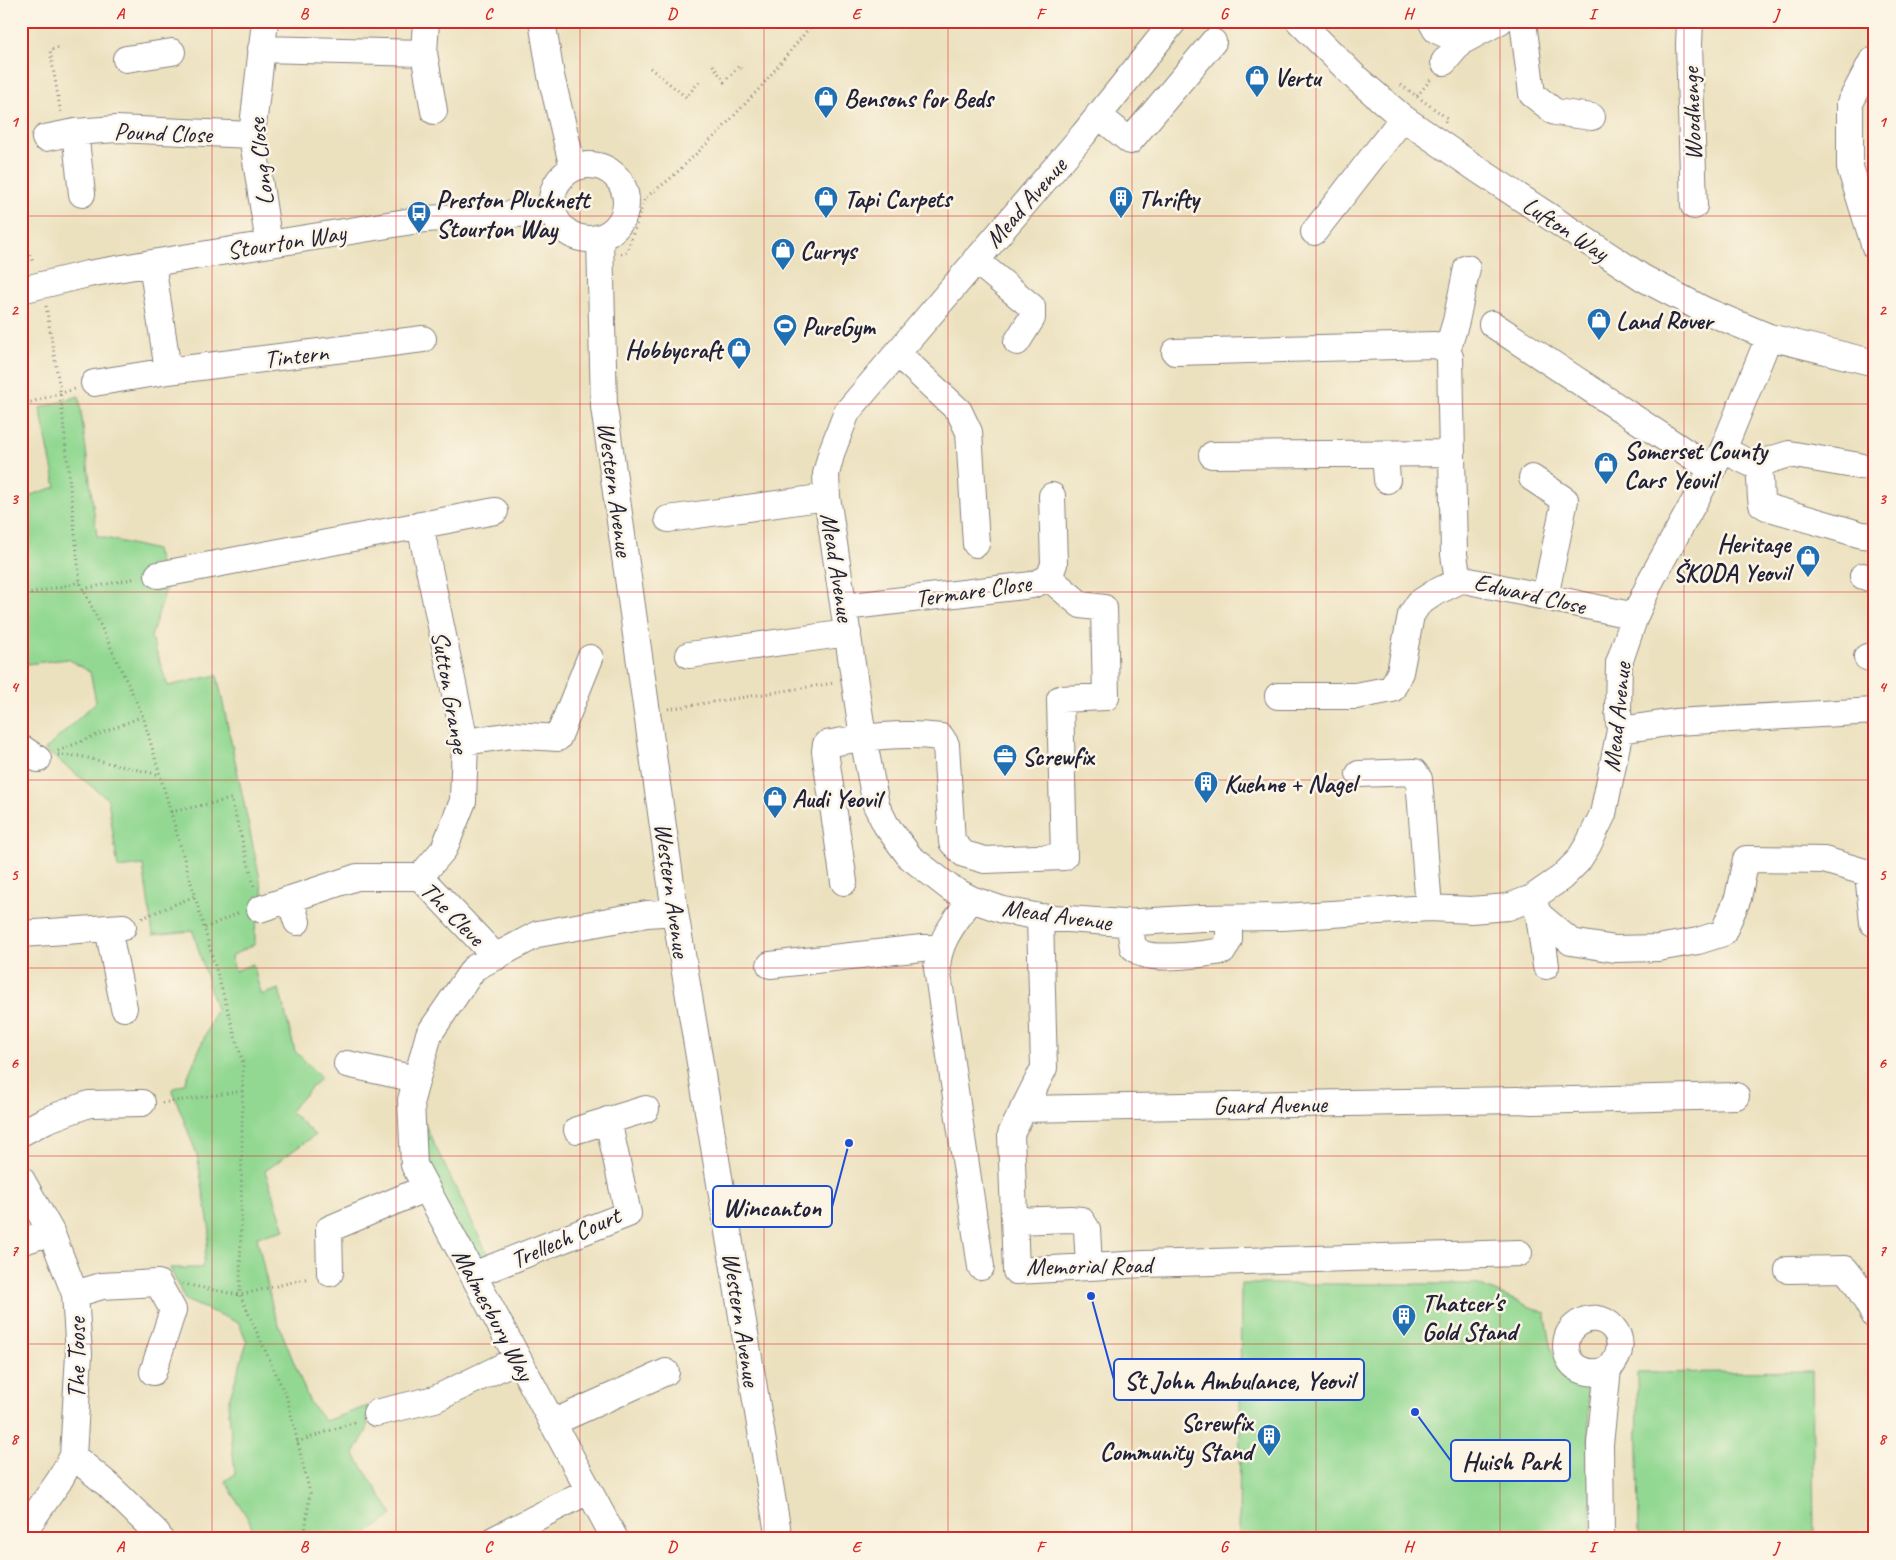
<svg xmlns="http://www.w3.org/2000/svg" width="1896" height="1560" viewBox="0 0 1896 1560" font-family="Caveat,sans-serif">
	<style>
		.green { fill: #92d892; stroke: #5a7d66 }
		.lines { fill: none; stroke-linecap: round; stroke-linejoin: round }
		.minor-casing { stroke: #87827d; stroke-width: 28 }
		.path { stroke: #87827d; stroke-width: 3; stroke-dasharray: 1 4; stroke-linecap: butt }
		.minor { stroke: #fff; stroke-width: 26 }
		.grid { fill: none; stroke: #d62828; stroke-width: 1; stroke-opacity: 0.55 }
		.labels { text-anchor: middle; stroke-width: 5; stroke-linejoin: round; paint-order: stroke }
		.poi-label { font-size: 25px; font-weight: bold; fill: #22223b; stroke: #fcf5e5; text-anchor: start }
		.street-label { font-size: 25px; fill: #22223b; stroke: #fcf5e5 }
		.leader { fill: none; stroke: #1d4ed8; stroke-width: 2 }
		.callout-dot { fill: #1d4ed8; stroke: #fcf5e5; stroke-width: 2 }
		.callout { fill: #fcf5e5; stroke: #1d4ed8; stroke-width: 2 }
		.callout-label { font-size: 26px; text-anchor: middle; font-weight: bold; fill: #22223b }
		.neatline { fill: none; stroke: #d62828; stroke-width: 2 }
		.grid-label { font-size: 16px; text-anchor: middle; font-weight: bold; fill: #d62828 }
	</style>
	<rect width="100%" height="100%" fill="#fcf5e5"/>
	<filter id="ink" filterUnits="userSpaceOnUse"><feTurbulence type="fractalNoise" baseFrequency=".02" numOctaves="2"/><feDisplacementMap in="SourceGraphic" scale="10" xChannelSelector="R" yChannelSelector="G"/><feConvolveMatrix kernelMatrix="1 2 1 2 8 2 1 2 1" color-interpolation-filters="sRGB"/></filter>
	<filter id="wash" filterUnits="userSpaceOnUse"><feTurbulence type="fractalNoise" baseFrequency=".0096" numOctaves="4" result="noise"/><feDisplacementMap in="SourceGraphic" scale="20" xChannelSelector="R" yChannelSelector="G"/><feGaussianBlur stdDeviation="1.12" result="paint"/><feColorMatrix in="noise" values="0 0 0 0 0 0 0 0 0 0 0 0 0 0 0 0 0 1.4 0 .05"/><feComposite in="paint" operator="in"/></filter>
	<g filter="url(#wash)">
		<rect width="100%" height="100%" fill="#ece1bf"/>
		<path class="green" d="M79,396L97,536L156,550L167,586L151,637L168,686L217,675L264,898L255,929V944L231,956L235,971L253,964L261,995L279,989L295,1051L321,1077L290,1111L315,1135L265,1171L285,1230L257,1237L273,1310L310,1403L325,1421L368,1406L367,1430L354,1454L393,1515L360,1539H254L250,1522L225,1481L235,1474L228,1403L247,1342L239,1323L185,1300L170,1268H202L210,1231L197,1155L172,1089L185,1083L216,1010L193,931L153,935L143,865L118,868L108,799L45,750L96,702L90,672L68,659L27,664L21,641V498L56,487L40,408Z
			M424,1123L490,1259L467,1248L424,1162Z
			M1241,1284H1476L1545,1313L1552,1349L1588,1393L1592,1539H1239Z
			M1812,1371L1814,1539H1639L1637,1373Z"/>
	</g>
	<g filter="url(#ink)">
		<g class="lines">
			<defs>
				<path id="minor" d="M265,21L252,135L269,244
					M426,21L424,53L434,111
					M542,21L551,76L573,168
					M1174,21L1083,135L847,412L832,451L826,474L827,497L863,737L876,805L886,825L910,857L950,888L971,899L1003,910L1040,917L1123,923L1201,918L1282,917L1429,908L1471,910L1508,907L1532,898L1561,878L1578,861L1588,845L1603,814L1620,730L1618,711L1619,663L1635,616L1652,578L1723,450L1769,337
					M1299,21L1356,78L1403,118L1480,171L1643,278L1704,310L1769,337L1875,363
					M1431,21L1436,30L1461,42L1500,21
					M1523,21L1532,94L1555,112L1592,117
					M1690,21L1689,44L1694,206
					M261,49L424,53
					M126,59L172,52
					M1875,60L1872,61L1850,103V167L1875,247
					M1444,62L1461,42
					M1098,115L1130,141L1213,42
					M45,138L75,132
					M552 202a37 37 0 1 1 74 0a37 37 0 1 1-74 0Z
					M82,194L75,132L116,129L252,135
					M1314,232L1403,118
					M600,238L604,407L675,912L779,1539
					M975,260L1032,307V318L1017,342
					M152,263L168,371
					M21,290L88,274L152,263L425,219L553,212
					M1492,324L1713,470
					M1447,351L1456,321L1467,268
					M1175,352L1434,345C1443,347 1446,349 1450,357L1454,554L1457,575L1469,581L1635,616
					M897,353L959,411L969,432L976,544
					M94,383L168,371L423,339
					M1723,450L1758,467L1770,460L1789,454L1859,466
					M1385,454L1387,480
					M1212,455L1452,453
					M1758,467C1762,479 1759,492 1762,504L1767,507L1862,535L1875,536
					M1532,478L1565,500L1545,597
					M668,519L827,497
					M420,525L465,742L463,801L444,849L420,877
					M158,575L495,511
					M1863,576L1875,580
					M844,607L1032,585L1049,578L1054,564L1052,496
					M689,655L848,633
					M1867,657L1875,660
					M1278,696H1356L1392,689L1400,672L1411,615L1419,603L1436,592L1463,579
					M1620,730L1675,722L1875,711
					M465,742L512,735L558,738L590,658
					M21,750L23,749L38,759
					M1359,774L1414,772L1419,779L1429,908
					M844,882L825,751L826,744C864,737 902,732 941,737L946,745L952,842L964,854L985,860L1064,857L1060,699L1106,697L1104,608L1081,605L1049,578
					M290,899L297,922
					M971,899C956,921 938,940 937,968L981,1267
					M1536,908L1539,915L1546,966
					M260,909L357,877H420L496,957
					M1539,915L1571,942L1615,949L1658,948L1698,941L1723,933L1738,898L1746,859L1824,860L1868,873L1873,923
					M1040,917L1044,1068L1011,1134L1016,1271L1144,1264L1519,1253
					M1129,922L1133,947C1136,949 1139,952 1143,954C1160,960 1205,954 1223,951L1229,940V918
					M108,928L124,1008
					M21,934L123,927
					M770,965L922,948H941
					M347,1064L416,1079
					M1023,1109L1517,1100L1532,1101L1736,1096
					M577,1130L646,1109
					M21,1133L46,1120L89,1104L142,1103
					M21,1179L51,1232L75,1294L79,1354L73,1456L59,1481L21,1535
					M1015,1221L1070,1219L1081,1220L1087,1229L1089,1267
					M21,1242L51,1232
					M1788,1270L1845,1269L1856,1283L1875,1316
					M330,1273L329,1229L426,1188
					M473,1275L628,1214L608,1120
					M75,1294L102,1286L158,1283L173,1310L153,1372
					M376,1413L435,1399L518,1359
					M552,1423L666,1372
					M73,1456L107,1484L157,1533L160,1539
					M495,1539L588,1491
					M615,1539L414,1165L411,1100L429,1034L474,968L538,934L647,914L675,912
					M1601,1539L1600,1444L1608,1369C1639,1339 1601,1303 1575,1326C1569,1331 1566,1339 1566,1347C1567,1370 1590,1377 1608,1369"/>
			</defs>
			<use href="#minor" class="minor-casing"/>
			<path class="path" d="M58,48L50,50L61,114
				M713,65L724,82L739,66L743,70
				M650,68L686,97L699,82
				M1401,85L1447,118L1445,122
				M1417,96L1432,78
				M21,237L34,264
				M621,254L627,252L645,198L671,178L716,135L759,89L815,21
				M46,306L60,390L80,582L143,716L243,1063L240,1295L287,1398L310,1493L304,1539
				M21,405L75,389
				M83,589L137,578
				M21,596L80,582
				M668,709L834,683
				M58,751L143,716
				M58,755L79,756L160,775
				M171,812L231,799L255,889
				M142,918L195,896
				M205,928L238,913
				M162,1103L243,1091
				M183,1284L240,1295L309,1278
				M297,1442L358,1421"/>
			<use href="#minor" class="minor"/>
		</g>
	</g>
	<path class="grid" d="M212,21V1539M396,21V1539M580,21V1539M764,21V1539M948,21V1539M1132,21V1539M1316,21V1539M1500,21V1539M1684,21V1539M21,216H1875M21,404H1875M21,592H1875M21,780H1875M21,968H1875M21,1156H1875M21,1344H1875"/>
	<defs>
		<symbol id="shop-pin" viewBox="-11 -11 22 30"><path d="M0 17L-7.5 6A9.5 9.5 0 1 1 7.5 6Z" fill="#1f6fb2" stroke="#fcf5e5"/><path d="M-5-2.5h2.3a2.7 3.5 0 0 1 5.4 0H5L5.5 6h-11ZM-1.5-2.5h3a1.5 2.3 0 0 0-3 0Z" fill="#fff"/></symbol>
		<symbol id="building-pin" viewBox="-11 -11 22 30"><path d="M0 17L-7.5 6A9.5 9.5 0 1 1 7.5 6Z" fill="#1f6fb2" stroke="#fcf5e5"/><path d="M-4-6H4V6H1V3H-1V6H-4ZM-2.5-4.3h1.7v1.8h-1.7ZM.8-4.3h1.7v1.8H.8ZM-2.5-1h1.7V.8h-1.7ZM.8-1h1.7V.8H.8Z" fill="#fff"/></symbol>
		<symbol id="bus-pin" viewBox="-11 -11 22 30"><path d="M0 17L-7.5 6A9.5 9.5 0 1 1 7.5 6Z" fill="#1f6fb2" stroke="#fcf5e5"/><path d="M-5-6H5V4H4V6H2V4H-2V6H-4V4H-5ZM-3.5-4V0h7V-4ZM-3.5 1.2v1.5H-2V1.2ZM2 1.2v1.5H3.5V1.2Z" fill="#fff"/></symbol>
		<symbol id="stadium-pin" viewBox="-11 -11 22 30"><path d="M0 17L-7.5 6A9.5 9.5 0 1 1 7.5 6Z" fill="#1f6fb2" stroke="#fcf5e5"/><path d="M0-5a6.5 5 0 1 0 0 10a6.5 5 0 1 0 0-10ZM-3.5-1.8h7v3.6h-7Z" fill="#fff"/></symbol>
		<symbol id="office-pin" viewBox="-11 -11 22 30"><path d="M0 17L-7.5 6A9.5 9.5 0 1 1 7.5 6Z" fill="#1f6fb2" stroke="#fcf5e5"/><path d="M-6-3h4V-5.5h4V-3h4V5H-6ZM-1-4.5V-3h2v-1.5ZM-6 0V1H6V0Z" fill="#fff"/></symbol>
	</defs>
	<g fill-rule="evenodd">
		<use href="#shop-pin" x="1243" y="63" width="28" height="38"/>
		<use href="#shop-pin" x="812" y="84" width="28" height="38"/>
		<use href="#shop-pin" x="812" y="184" width="28" height="38"/>
		<use href="#building-pin" x="1107" y="184" width="28" height="38"/>
		<use href="#bus-pin" x="405" y="199" width="28" height="38"/>
		<use href="#shop-pin" x="769" y="236" width="28" height="38"/>
		<use href="#shop-pin" x="1585" y="306" width="28" height="38"/>
		<use href="#stadium-pin" x="771" y="312" width="28" height="38"/>
		<use href="#shop-pin" x="725" y="335" width="28" height="38"/>
		<use href="#shop-pin" x="1592" y="450" width="28" height="38"/>
		<use href="#shop-pin" x="1794" y="543" width="28" height="38"/>
		<use href="#office-pin" x="991" y="742" width="28" height="38"/>
		<use href="#building-pin" x="1192" y="769" width="28" height="38"/>
		<use href="#shop-pin" x="761" y="784" width="28" height="38"/>
		<use href="#building-pin" x="1390" y="1302" width="28" height="38"/>
		<use href="#building-pin" x="1255" y="1422" width="28" height="38"/>
	</g>
	<g class="labels">
		<g class="poi-label">
			<text x="1274" y="86">Vertu</text>
			<text x="844" y="107">Bensons for Beds</text>
			<text x="844" y="207">Tapi Carpets</text>
			<text x="1138" y="207">Thrifty</text>
			<text x="436" y="208">Preston Plucknett<tspan x="436" dy="29">Stourton Way</tspan></text>
			<text x="800" y="259">Currys</text>
			<text x="1616" y="329">Land Rover</text>
			<text x="802" y="335">PureGym</text>
			<text x="722" y="358" text-anchor="end">Hobbycraft</text>
			<text x="1624" y="459">Somerset County<tspan x="1624" dy="29">Cars Yeovil</tspan></text>
			<text x="1790" y="552" text-anchor="end">Heritage<tspan x="1790" dy="29">ŠKODA Yeovil</tspan></text>
			<text x="1022" y="765">Screwfix</text>
			<text x="1224" y="792">Kuehne + Nagel</text>
			<text x="792" y="807">Audi Yeovil</text>
			<text x="1422" y="1311">Thatcer's<tspan x="1422" dy="29">Gold Stand</tspan></text>
			<text x="1252" y="1431" text-anchor="end">Screwfix<tspan x="1252" dy="29">Community Stand</tspan></text>
		</g>
		<g class="street-label">
			<text transform="translate(1691 114) rotate(-92)" y="9">Woodhenge</text>
			<text transform="translate(163 132) rotate(2)" y="9">Pound Close</text>
			<text transform="translate(260 162) rotate(-96)" y="9">Long Close</text>
			<text transform="translate(1025 202) rotate(-49)" y="9">Mead Avenue</text>
			<text transform="translate(1566 228) rotate(33)" y="9">Lufton Way</text>
			<text transform="translate(286 241) rotate(-9)" y="9">Stourton Way</text>
			<text transform="translate(296 355) rotate(-7)" y="9">Tintern</text>
			<text transform="translate(616 489) rotate(82)" y="9">Western Avenue</text>
			<text transform="translate(838 567) rotate(81)" y="9">Mead Avenue</text>
			<text transform="translate(973 590) rotate(-8)" y="9">Termare Close</text>
			<text transform="translate(1530 593) rotate(13)" y="9">Edward Close</text>
			<text transform="translate(451 692) rotate(80)" y="9">Sutton Grange</text>
			<text transform="translate(1616 717) rotate(-84)" y="9">Mead Avenue</text>
			<text transform="translate(673 890) rotate(82)" y="9">Western Avenue</text>
			<text transform="translate(453 913) rotate(45)" y="9">The Cleve</text>
			<text transform="translate(1057 914) rotate(8)" y="9">Mead Avenue</text>
			<text transform="translate(1270 1104) rotate(-1)" y="9">Guard Avenue</text>
			<text transform="translate(565 1237) rotate(-24)" y="9">Trellech Court</text>
			<text transform="translate(1089 1265) rotate(-1)" y="9">Memorial Road</text>
			<text transform="translate(494 1314) rotate(62)" y="9">Malmesbury Way</text>
			<text transform="translate(742 1319) rotate(81)" y="9">Western Avenue</text>
			<text transform="translate(76 1358) rotate(-90)" y="9">The Toose</text>
		</g>
	</g>
	<path class="leader" d="M849 1143L832 1207M1091 1296L1114 1380M1415 1412L1451 1461"/>
	<g class="callout-dot">
		<circle cx="849" cy="1143" r="5"/>
		<circle cx="1091" cy="1296" r="5"/>
		<circle cx="1415" cy="1412" r="5"/>
	</g>
	<g class="callout">
		<rect x="713" y="1186" width="119" height="41" rx="5"/>
		<rect x="1114" y="1359" width="250" height="41" rx="5"/>
		<rect x="1451" y="1440" width="119" height="41" rx="5"/>
	</g>
	<g class="callout-label">
		<text x="772" y="1216">Wincanton</text>
		<text x="1239" y="1389">St John Ambulance, Yeovil</text>
		<text x="1511" y="1470">Huish Park</text>
	</g>
	<rect width="1896" height="1560" fill="none" stroke="#fcf5e5" stroke-width="55"/>
	<rect x="28" y="28" width="1840" height="1504" class="neatline"/>
	<g class="grid-label">
		<text x="120" y="19">A</text>
		<text x="304" y="19">B</text>
		<text x="488" y="19">C</text>
		<text x="672" y="19">D</text>
		<text x="856" y="19">E</text>
		<text x="1040" y="19">F</text>
		<text x="1224" y="19">G</text>
		<text x="1408" y="19">H</text>
		<text x="1592" y="19">I</text>
		<text x="1776" y="19">J</text>
		<text x="14" y="127">1</text>
		<text x="1882" y="127">1</text>
		<text x="14" y="315">2</text>
		<text x="1882" y="315">2</text>
		<text x="14" y="504">3</text>
		<text x="1882" y="504">3</text>
		<text x="14" y="692">4</text>
		<text x="1882" y="692">4</text>
		<text x="14" y="880">5</text>
		<text x="1882" y="880">5</text>
		<text x="14" y="1068">6</text>
		<text x="1882" y="1068">6</text>
		<text x="14" y="1256">7</text>
		<text x="1882" y="1256">7</text>
		<text x="14" y="1444">8</text>
		<text x="1882" y="1444">8</text>
		<text x="120" y="1552">A</text>
		<text x="304" y="1552">B</text>
		<text x="488" y="1552">C</text>
		<text x="672" y="1552">D</text>
		<text x="856" y="1552">E</text>
		<text x="1040" y="1552">F</text>
		<text x="1224" y="1552">G</text>
		<text x="1408" y="1552">H</text>
		<text x="1592" y="1552">I</text>
		<text x="1776" y="1552">J</text>
	</g>
</svg>
